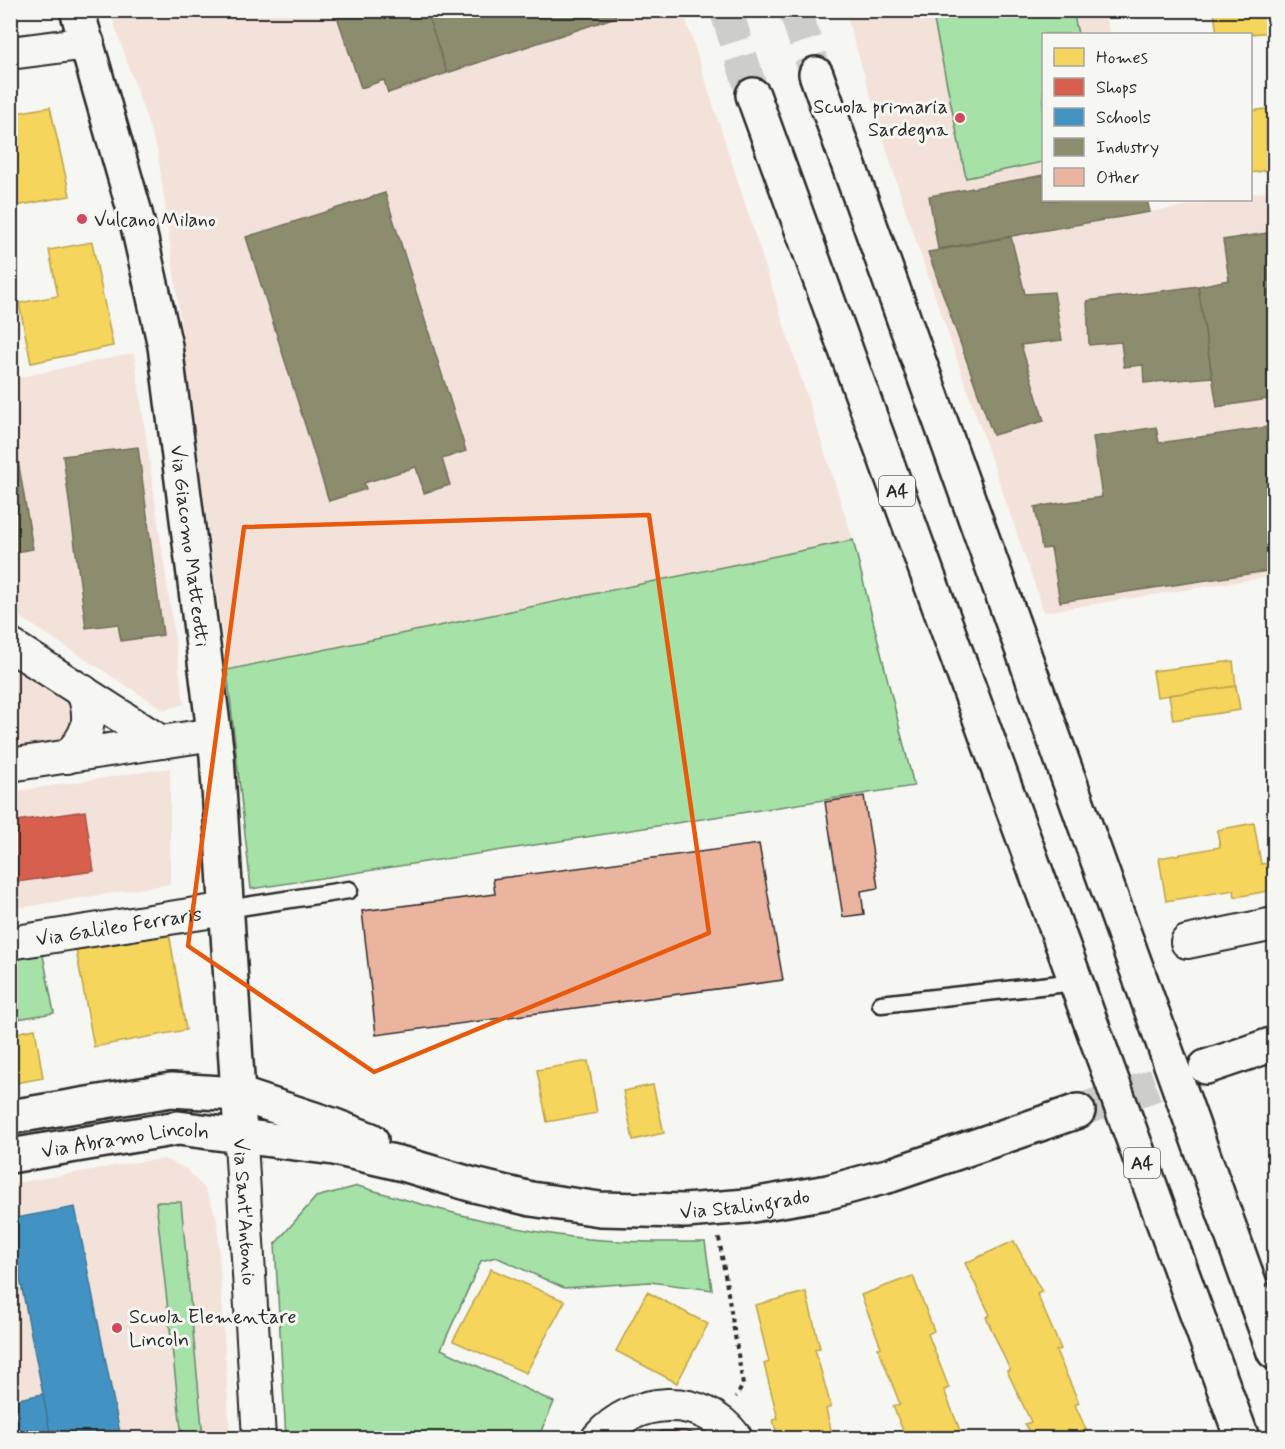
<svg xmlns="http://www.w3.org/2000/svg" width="1285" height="1449" viewBox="0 0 1285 1449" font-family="Mynerve,sans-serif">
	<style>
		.built { fill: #f3e2d9 }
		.green { fill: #a6e1a7; stroke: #688669; stroke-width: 1.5 }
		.homes { fill: #f6d55c; stroke: #b9a24d; stroke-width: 1.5 }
		.shops { fill: #d6604d; stroke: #a35043; stroke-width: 1.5 }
		.schools { fill: #4393c3; stroke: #3c7495; stroke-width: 1.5 }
		.industry { fill: #8c8c6e; stroke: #6f6f5a; stroke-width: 1.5 }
		.building { fill: #ebb49f; stroke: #2b2b2b; stroke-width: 1.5 }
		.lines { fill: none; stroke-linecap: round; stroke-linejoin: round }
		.secondary-tunnel { stroke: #cdcdca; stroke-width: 33; stroke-dasharray: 33 16; stroke-linecap: butt }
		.motorway-tunnel { stroke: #cdcdca; stroke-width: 33; stroke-dasharray: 33 16; stroke-linecap: butt }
		.service-casing { stroke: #2b2b2b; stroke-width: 21 }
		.minor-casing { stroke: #2b2b2b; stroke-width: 36 }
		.tertiary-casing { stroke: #2b2b2b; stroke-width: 38 }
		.secondary-casing { stroke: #2b2b2b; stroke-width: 38 }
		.motorway-casing { stroke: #2b2b2b; stroke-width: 38 }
		.path { stroke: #2b2b2b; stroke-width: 4; stroke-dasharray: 4.5 4.5; stroke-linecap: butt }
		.service { stroke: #f6f6f2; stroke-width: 16 }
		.minor { stroke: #f6f6f2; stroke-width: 32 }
		.tertiary { stroke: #f6f6f2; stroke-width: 33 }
		.secondary { stroke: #f6f6f2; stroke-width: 33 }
		.motorway { stroke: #f6f6f2; stroke-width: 33 }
		.marked { fill: none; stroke: #e8590c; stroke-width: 4.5; stroke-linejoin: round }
		.poi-dot { fill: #d1495b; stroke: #f6f6f2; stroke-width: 2 }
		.labels { text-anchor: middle; stroke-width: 6; stroke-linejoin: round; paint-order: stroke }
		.shield { fill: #f6f6f2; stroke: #686867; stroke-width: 1.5 }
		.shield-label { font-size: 18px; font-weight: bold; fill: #2b2b2b }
		.poi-label { font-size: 20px; fill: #2b2b2b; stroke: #f6f6f2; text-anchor: start }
		.street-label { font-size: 20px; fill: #2b2b2b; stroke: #f6f6f2 }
	</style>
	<rect width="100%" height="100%" fill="#f6f6f2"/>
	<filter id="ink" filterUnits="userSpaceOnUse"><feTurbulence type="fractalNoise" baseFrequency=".0167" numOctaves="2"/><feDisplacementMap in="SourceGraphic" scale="12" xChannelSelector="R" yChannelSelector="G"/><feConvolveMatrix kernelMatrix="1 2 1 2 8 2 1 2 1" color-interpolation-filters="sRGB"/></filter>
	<g filter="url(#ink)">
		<path class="built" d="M110,11H683L853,540L227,670L158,153Z
			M845,11H1104L1110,34H1044V200H1147L1150,212L1221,200H1250L1251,194L1274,190V576L1044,612L902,200Z
			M134,353L184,704L164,710L11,611L10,375L12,379Z
			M10,667L83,712L64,738L11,747Z
			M170,768V884L11,909V792Z
			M164,1159L185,1168L205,1189L217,1218L230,1438H11V1184L137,1162Z"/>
		<path class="green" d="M932,11H1073L1078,34H1044L1043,162L966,178Z
			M853,540L914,786L251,889L227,670Z
			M42,950L54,1013L11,1020V955Z
			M358,1186C424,1205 490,1225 558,1235C606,1243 656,1242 705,1242L712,1290L650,1282L564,1288L496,1257L481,1261L441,1349L554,1402L538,1438H286L275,1244L316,1197Z
			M156,1202H181L203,1438H182Z"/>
		<path class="homes" d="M1225,10H1274V32L1249,34H1217L1214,12Z
			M50,107L70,196L10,207V114Z
			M1274,108V169L1250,173V111Z
			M92,242L113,346L31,363L19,303L58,296L49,250Z
			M1233,661L1236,686L1157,697L1153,671Z
			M1236,686L1240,710L1173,720L1169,695Z
			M1254,823L1261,864L1269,863L1274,890L1235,897L1234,890L1166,901L1159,858L1220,847L1217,830Z
			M169,933L186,1030L94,1047L76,950Z
			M35,1029L43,1078L10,1084V1034Z
			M588,1061L597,1113L547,1122L537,1070Z
			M653,1085L664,1133L633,1140L623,1091Z
			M1014,1241L1042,1292L1037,1294L1061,1349L1056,1351L1079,1403L1075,1405L1090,1438H1032L1025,1424L1031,1422L1007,1371L1010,1370L986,1317L990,1315L965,1263Z
			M491,1269L565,1301L526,1373L453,1341Z
			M913,1276L934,1331L928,1334L949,1388L944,1390L963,1438H906L893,1406L900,1404L878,1348L881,1347L861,1295Z
			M647,1292L708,1324L677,1383L616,1351Z
			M806,1292L820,1348L815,1349L831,1407L826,1409L833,1438H778L773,1420L778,1419L764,1364L769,1362L755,1305Z"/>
		<path class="shops" d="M85,811L94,871L10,883V822Z"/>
		<path class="schools" d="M75,1207L121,1438H51L43,1394L10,1228V1219Z
			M10,1386L14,1400L43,1394L51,1438H10Z"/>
		<path class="industry" d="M335,10H426L447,73L388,93L384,80L361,88Z
			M426,10H614L616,17L447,73Z
			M1044,175V200H1147L1150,212L938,249L929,196Z
			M385,193L466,451L442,459L450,485L424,493L416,467L364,483L366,489L329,501L246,237Z
			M1274,232V398L1217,407L1198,286L1229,280L1223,240Z
			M1011,237L1025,294L1054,292L1062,340L1021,345L1044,421L993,435L928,252Z
			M1198,286L1212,377L1144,383L1143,365L1124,367L1121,342L1089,345L1087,301Z
			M10,413L33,549L10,553Z
			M1274,426V570L1060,602L1051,548L1042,549L1035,507L1102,497L1093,437L1156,427L1159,443Z
			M138,447L163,635L121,641L118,624L86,628L63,456Z"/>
		<path class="building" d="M864,796L878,888L861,891L864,914L843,917L825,802Z
			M759,844L783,980L376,1035L362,911L495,894L493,879Z
			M662,1431H685L707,1438H644Z"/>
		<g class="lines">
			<path class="secondary-tunnel" d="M1078,1111L1202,1069"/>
			<path class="motorway-tunnel" d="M726,10L753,95
				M795,10L816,74"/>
			<defs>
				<path id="service" d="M227,909L349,890
					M881,1004L1076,982"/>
				<g id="minor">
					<path d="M10,53L88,43"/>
					<path d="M10,645L161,742"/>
					<path d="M67,757C89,735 93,721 83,691"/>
					<path d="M10,765L214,734"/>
					<path d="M1187,942L1274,924"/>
					<path id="s1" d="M10,943L227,909"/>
					<path id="s2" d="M238,1094L259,1438"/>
					<path d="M598,1438C634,1397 701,1391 736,1438"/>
				</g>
				<g id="tertiary">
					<path id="s3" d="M77,10L135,213L165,346L217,756L238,1094"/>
				</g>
				<g id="secondary">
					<path d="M1206,1067L1274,1044"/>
					<path d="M10,1117L171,1090L238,1094L332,1125L371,1140"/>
					<path id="s4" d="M10,1156L178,1128L334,1148L403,1164L470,1184L531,1199L600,1209L685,1211L747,1206L828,1192L891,1175L1078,1111"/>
				</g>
				<path id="motorway" d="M816,74L1274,1352
					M753,95L1242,1438"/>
			</defs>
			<use href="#service" class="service-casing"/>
			<use href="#minor" class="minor-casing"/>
			<use href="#tertiary" class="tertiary-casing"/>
			<use href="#secondary" class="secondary-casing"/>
			<use href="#motorway" class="motorway-casing"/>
			<path class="path" d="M719,1238L743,1385L736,1397"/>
			<use href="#service" class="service"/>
			<use href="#minor" class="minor"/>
			<use href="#tertiary" class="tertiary"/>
			<use href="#secondary" class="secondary"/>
			<use href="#motorway" class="motorway"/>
		</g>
	</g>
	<path class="marked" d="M649,515L709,933L374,1072L188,946L244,527Z"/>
	<g class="poi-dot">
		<circle cx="960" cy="118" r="6"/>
		<circle cx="82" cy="219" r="6"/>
		<circle cx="117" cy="1328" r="6"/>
	</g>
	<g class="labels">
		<g class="shield">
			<rect x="879" y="476" width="36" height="30" rx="4.5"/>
			<rect x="1124" y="1148" width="36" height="30" rx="4.5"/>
		</g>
		<g class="shield-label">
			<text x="897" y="497">A4</text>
			<text x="1142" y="1169">A4</text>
		</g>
		<g class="poi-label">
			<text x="948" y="113" text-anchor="end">Scuola primaria<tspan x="948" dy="23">Sardegna</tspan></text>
			<text x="94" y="226">Vulcano Milano</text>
			<text x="129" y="1323">Scuola Elementare<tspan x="129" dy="23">Lincoln</tspan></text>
		</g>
		<g class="street-label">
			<text dy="7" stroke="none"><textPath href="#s3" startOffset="549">Via Giacomo Matteotti</textPath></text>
			<text dy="7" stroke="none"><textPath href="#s1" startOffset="110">Via Galileo Ferraris</textPath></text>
			<text dy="7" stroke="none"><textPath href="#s4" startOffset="117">Via Abramo Lincoln</textPath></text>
			<text dy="7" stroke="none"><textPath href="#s4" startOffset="746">Via Stalingrado</textPath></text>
			<text dy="7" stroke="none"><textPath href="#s2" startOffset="118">Via Sant'Antonio</textPath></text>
		</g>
	</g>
	<rect width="1285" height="1449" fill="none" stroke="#f6f6f2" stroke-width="36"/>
	<rect x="18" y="18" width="1249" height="1413" fill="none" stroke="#2b2b2b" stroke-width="2" filter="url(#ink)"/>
	<rect x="1042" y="33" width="210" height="168" fill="#f6f6f2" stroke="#a5a5a2" stroke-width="1.5"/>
	<rect x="1054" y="48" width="30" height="18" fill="#f6d55c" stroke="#a5a5a2" stroke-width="1.5"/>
	<text x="1096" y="63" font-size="18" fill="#2b2b2b">Homes</text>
	<rect x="1054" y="78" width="30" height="18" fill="#d6604d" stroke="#a5a5a2" stroke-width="1.5"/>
	<text x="1096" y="93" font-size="18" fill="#2b2b2b">Shops</text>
	<rect x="1054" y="108" width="30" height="18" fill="#4393c3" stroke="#a5a5a2" stroke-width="1.5"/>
	<text x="1096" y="123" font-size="18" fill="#2b2b2b">Schools</text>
	<rect x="1054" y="138" width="30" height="18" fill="#8c8c6e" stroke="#a5a5a2" stroke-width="1.5"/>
	<text x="1096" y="153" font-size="18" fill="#2b2b2b">Industry</text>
	<rect x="1054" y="168" width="30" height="18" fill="#ebb49f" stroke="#a5a5a2" stroke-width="1.5"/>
	<text x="1096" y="183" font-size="18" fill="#2b2b2b">Other</text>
</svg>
